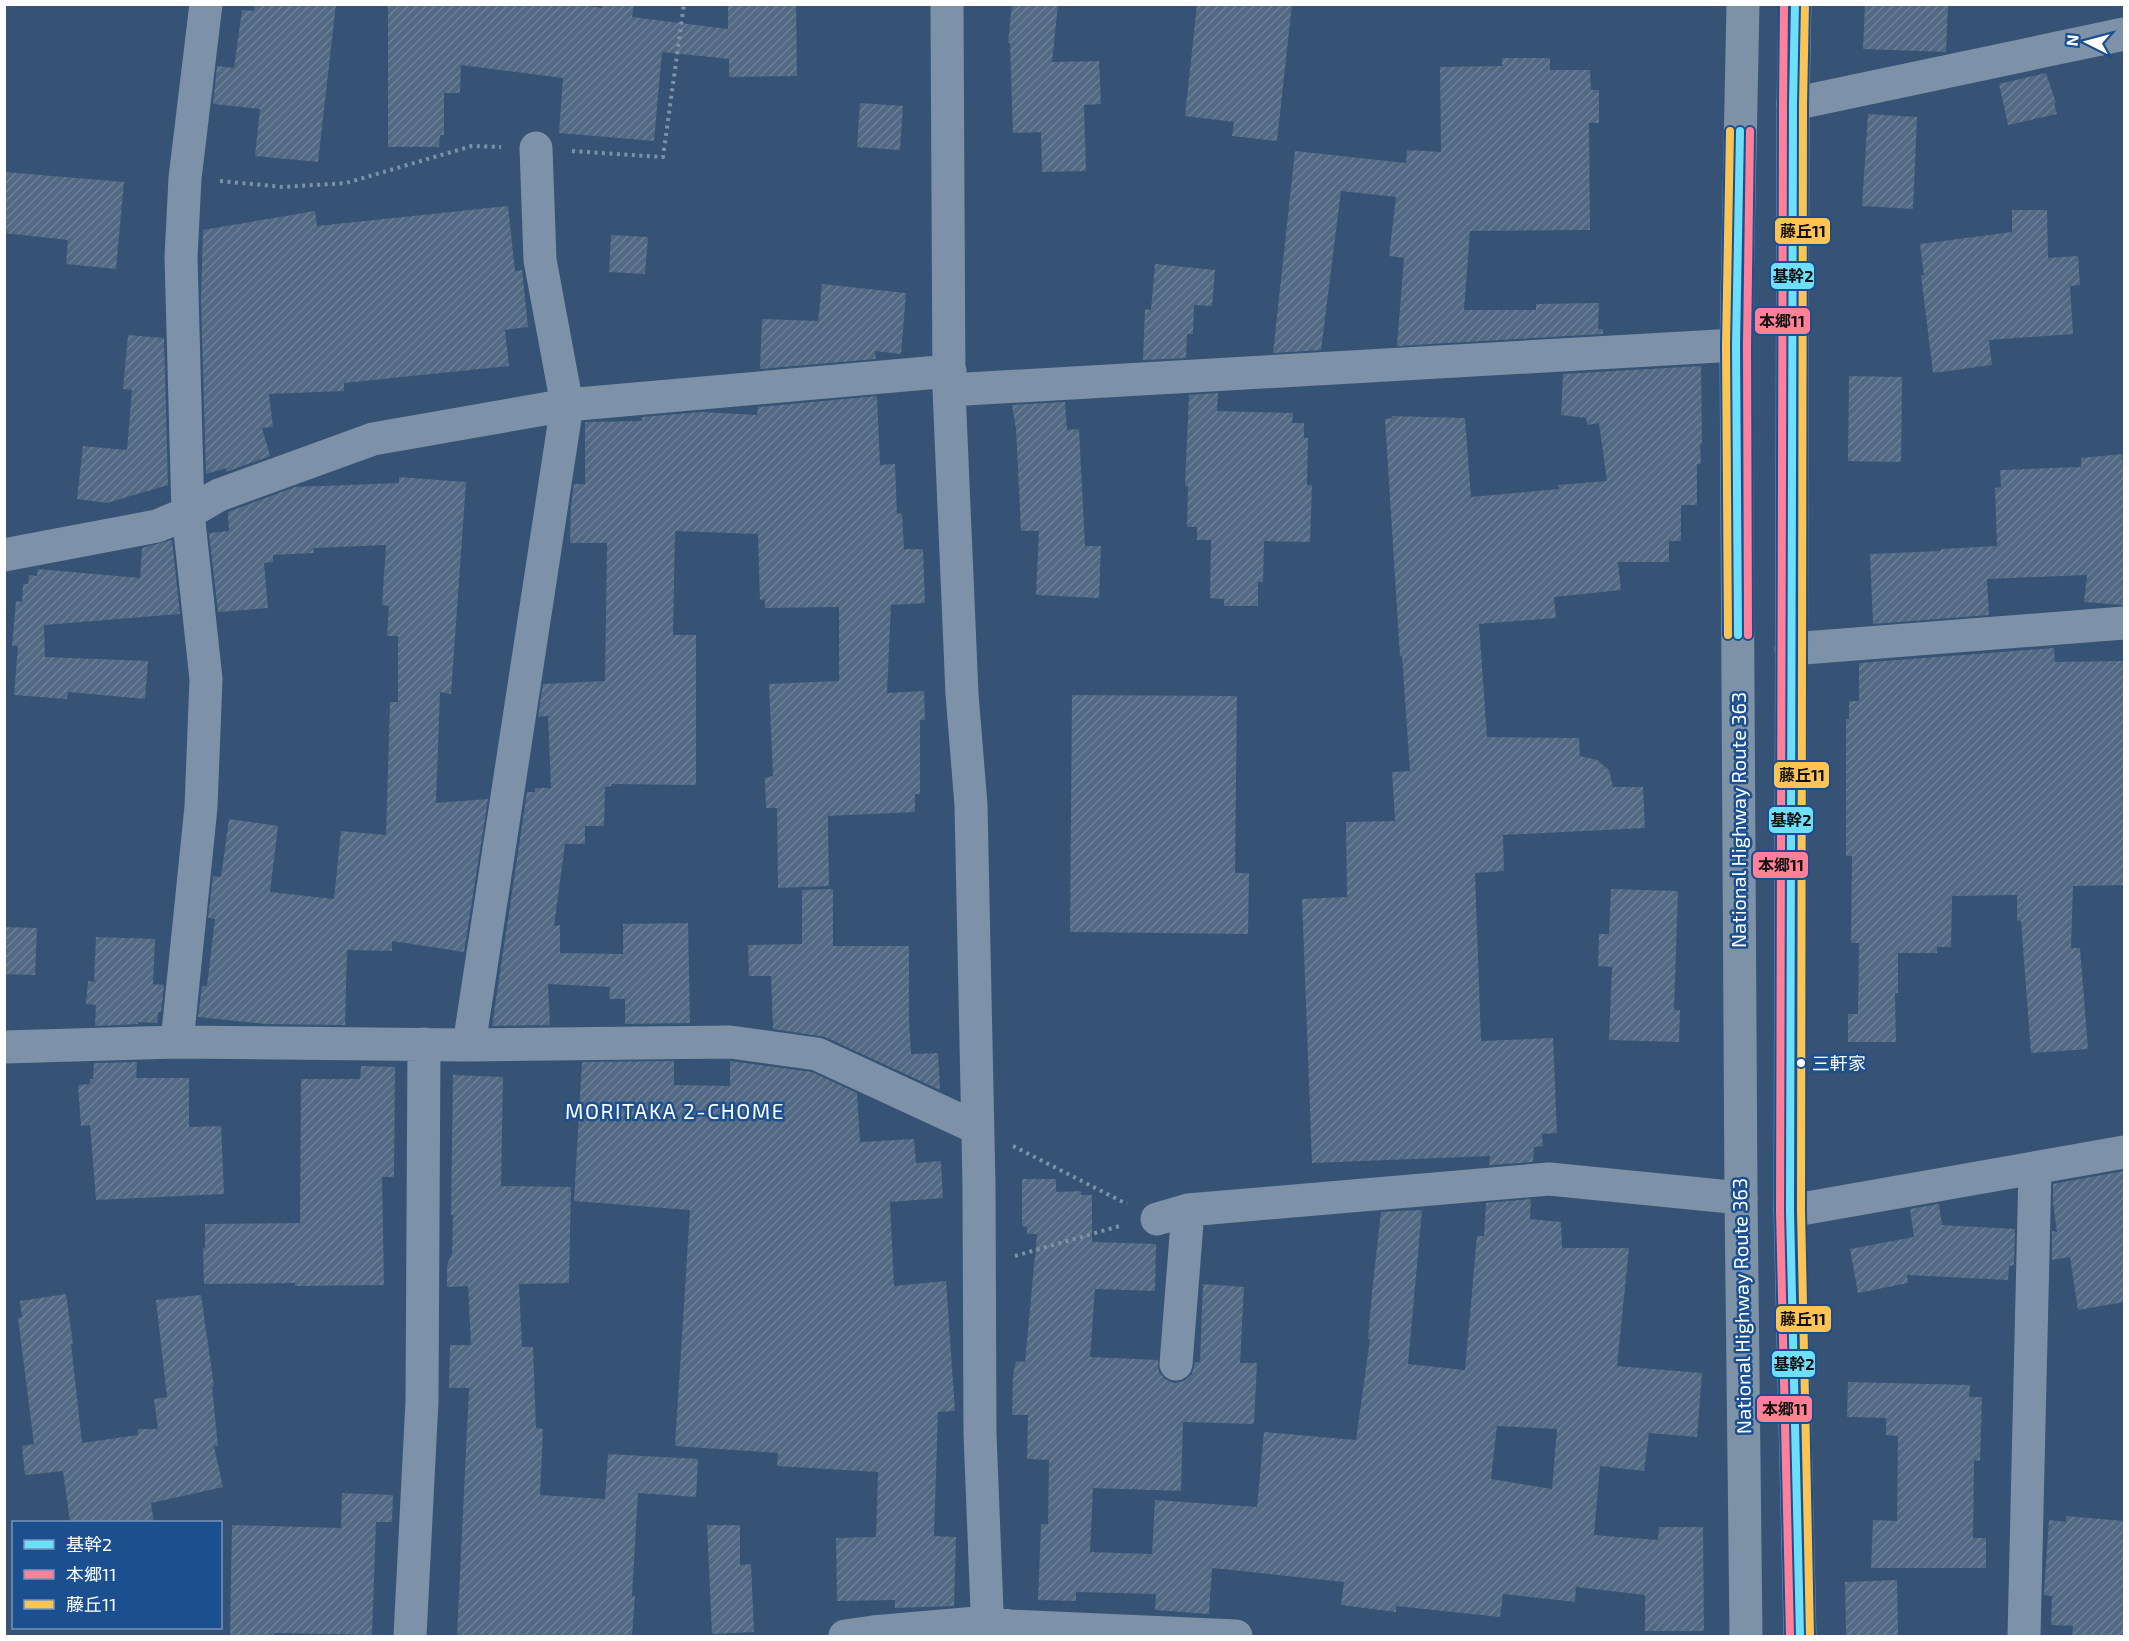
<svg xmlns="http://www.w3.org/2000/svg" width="2129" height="1641" viewBox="0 0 2129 1641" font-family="'Exo 2','Noto Sans JP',sans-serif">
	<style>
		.building { fill: url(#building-hatch); fill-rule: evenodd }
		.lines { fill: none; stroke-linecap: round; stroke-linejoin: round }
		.path { stroke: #7d92a8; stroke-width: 4; stroke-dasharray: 3 4.5; stroke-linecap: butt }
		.minor { stroke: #7d92a8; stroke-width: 33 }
		.highway { stroke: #7e92a7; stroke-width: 33 }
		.bus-1-casing { stroke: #1b4f8f; stroke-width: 12 }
		.bus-2-casing { stroke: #1b4f8f; stroke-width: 12 }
		.bus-3-casing { stroke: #1b4f8f; stroke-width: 12 }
		.bus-1 { stroke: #6ddff8; stroke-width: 8 }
		.bus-2 { stroke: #ff8098; stroke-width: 8 }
		.bus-3 { stroke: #fcc553; stroke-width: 8 }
		.bus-dot { fill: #fff; stroke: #1b4f8f; stroke-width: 2 }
		.labels { text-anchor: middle; stroke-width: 5; stroke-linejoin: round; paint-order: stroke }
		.bus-label { font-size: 18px; fill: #fff; stroke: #1b4f8f; text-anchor: start }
		.street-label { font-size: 20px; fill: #fff; stroke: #1b4f8f }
		.neighbourhood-label { font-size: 21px; letter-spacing: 1.5px; fill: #fff; stroke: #1b4f8f }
		.line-badge { stroke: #1b4f8f; stroke-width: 2 }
		.pale-badge-label { font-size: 16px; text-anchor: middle; font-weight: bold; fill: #111 }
	</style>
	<defs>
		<pattern id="building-hatch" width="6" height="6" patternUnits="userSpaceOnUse" patternTransform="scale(1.5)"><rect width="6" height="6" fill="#526984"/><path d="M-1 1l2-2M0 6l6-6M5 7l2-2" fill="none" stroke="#6c8096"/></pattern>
	</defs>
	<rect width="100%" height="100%" fill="#365274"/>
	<path class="building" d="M255,4H336L318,162L255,156L260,109L213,104L217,66L234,68L242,10L254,11Z
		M388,4H573L602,8V4H634L632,17L728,29V4H796L797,76L729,77V59L662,52L654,141L559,133L563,78L461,65L460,93H444V135H440L439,147H388Z
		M1012,4H1058L1052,62L1099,61L1101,104L1084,105L1086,171L1042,172L1041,132L1013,133L1010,43H1008Z
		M1197,4H1292L1277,141L1232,136L1234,122L1185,116Z
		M1865,4H1948L1946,52L1863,49Z
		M1502,58H1550V70H1590L1591,90H1599V123H1589L1590,230L1470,231L1464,310H1536V304L1599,303L1598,329H1603V334L1397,346L1404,258L1389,256L1396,197L1341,191L1321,350L1273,353L1295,151L1406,163L1407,150L1441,152L1440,67L1502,66Z
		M2046,73L2056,103H2054L2057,114L2008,125L1999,84Z
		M860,103L903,106L900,150L857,147Z
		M1868,114L1917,117L1913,209L1862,206Z
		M4,172L124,182L116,269L66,264L68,240L4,233Z
		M508,206L515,271L522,270L528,327L505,330L509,366L344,383V391L269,394L273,427L262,428L270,456L226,472V468L206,474L201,299L203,230L315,211L317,226Z
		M2012,210H2047L2048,258L2078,256L2080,285L2070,286L2073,334L1989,340L1992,365L1933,373L1921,275H1924L1920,244L2012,232Z
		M611,235L648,237L645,274L609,272Z
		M1155,264L1215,270L1212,306L1194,305L1193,334H1187L1186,358L1143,360L1145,309L1151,310Z
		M822,284L906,293L901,354L875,351L876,359L760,369L762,319L818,321Z
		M128,335L164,338L168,485L107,503L77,499L83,446L127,450L132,390L123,389Z
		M1701,366L1702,443L1700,444L1701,464H1697V505H1681V541H1669V562H1618L1621,590L1554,597L1556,618L1479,624L1487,737L1579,738L1580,756L1597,760L1609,770L1613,787H1643L1645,828L1503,835L1504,871L1475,873L1481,1041L1553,1038L1557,1133L1542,1134L1543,1146L1534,1147L1533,1162L1489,1165L1490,1156L1312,1163L1302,899L1347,897L1346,822L1395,821L1392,772L1410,771L1402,656H1400L1385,419L1393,418L1392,416L1465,418L1471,497L1559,489L1558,485L1607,481L1599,423L1587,425L1586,418L1561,415L1563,374Z
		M1849,376L1902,377L1901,462L1848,461Z
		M1218,393L1217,411L1293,413L1292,423H1304V438H1308L1307,485H1312L1310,542L1264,541L1263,582H1258V606H1224V599L1210,598L1211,540H1197V527H1187L1188,486H1185L1189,395Z
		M877,396L880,465L895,464L897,514L902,513L904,549H923L925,603L891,605L887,693L924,691L925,720H920V794H915V812L828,816L829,886L778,888L777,808H766L765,778L773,776L769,684L839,681V607L765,608V599L760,600L758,534L675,531L673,635H696V785L611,784L612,786L605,787L604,826H585V844H565L554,926L560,925V953L623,954V924L688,923L690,1023L625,1024V999H609L610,987L548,984L550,1025L492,1026L527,792H535V788H551L548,716L538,717L543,684L605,681L607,543H570L571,506L574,484H585V422L642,421V417L702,412L757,415L758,407Z
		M1065,402L1067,430L1079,429L1085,546H1101L1099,598L1036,595L1039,531H1021L1016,429L1012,405Z
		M2122,454L2124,485V605L2084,602L2087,575L1987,579L1989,615L1873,624L1870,554L1941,551V549L1997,546L1995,488L2001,487L2000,470L2081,467V458Z
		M399,477L466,482L451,694L440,692L436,803L488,799L464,952L392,941V951L347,950L345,1025L266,1024L198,1017L202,986H207L215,919L208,918L213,876L221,877L229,819L278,826L270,892L334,899L341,831L386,835L390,702H398V636H387L389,606L382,605L386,545L313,548L314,553L273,555V562L264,563L268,608L218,612L209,533L229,531L228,512L295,487L399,483Z
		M172,540L180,614L44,625L45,657L148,661L145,699L68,692L67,699L14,695L18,646H12L16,601L22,602L23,584H28L29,575L37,576L38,569L140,578L142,548Z
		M2054,648L2055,662L2124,661V885L2073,886L2071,948H2080L2088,1049L2031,1053L2021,921H2017V895L1952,896L1951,947H1937V953H1898V993H1895L1896,1042H1848V1014H1858L1859,943H1851L1852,856H1846V719H1849V701H1859V663Z
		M1072,695L1237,696L1235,873H1249L1248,934L1070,932Z
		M833,889V946H909V1021L911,1054L938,1053L940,1090L825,1037L773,1029L771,976H749L748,945L802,944V890Z
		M1611,889L1678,891L1674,1010H1680L1679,1042L1609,1040L1612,967L1598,966L1599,934H1609Z
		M4,927L37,928L35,975L4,974Z
		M96,937L155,939L153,984L164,985L161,1012H158L157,1023L138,1022V1024L95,1026L96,1005L86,1004L88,981L97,982L94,980Z
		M674,1061V1085L730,1086V1061L812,1072L857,1093L860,1142L914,1139L916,1163L941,1161L943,1198L890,1202L894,1286L946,1281L955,1411L938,1412L934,1536L956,1537L954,1606L895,1608V1600L837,1601L836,1538L876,1537L878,1472L777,1466L778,1453L675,1446L690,1210L574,1201L582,1062Z
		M137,1062L136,1078H189V1127L221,1126L224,1194L96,1200L90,1125L81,1126L78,1085L90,1084V1079H93L94,1063Z
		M361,1066L395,1067L394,1177H382L384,1285L295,1286V1283L204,1284L203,1248H205V1224L300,1223L301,1079H360Z
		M453,1075L503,1077L501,1186L571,1187L569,1283L519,1284L522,1347H533L536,1428L543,1429L540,1495L605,1499L608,1454L698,1459L696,1497L638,1493L632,1596H635L632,1636H457L469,1388H449L450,1345H471L468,1286L447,1287V1265L452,1253L453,1215H451Z
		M2124,1171V1302L2078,1310L2070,1257L2052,1260V1231L2057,1232L2053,1203V1184Z
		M1022,1179H1056V1192L1081,1191V1195H1092V1242L1156,1244L1155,1291L1095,1289L1090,1357L1158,1360L1159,1372L1165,1379L1174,1383L1184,1381L1192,1374L1195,1362H1200L1203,1284L1244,1287L1240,1363H1257L1254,1424L1183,1422L1181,1491L1093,1488L1090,1552L1152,1554L1155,1500L1257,1507L1264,1432L1356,1440L1370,1339H1368L1372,1292L1381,1212L1422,1210L1408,1364L1465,1370L1477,1236H1484L1486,1203L1531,1199L1530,1219L1561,1222L1562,1248H1629L1617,1366L1702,1373L1697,1437L1649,1433L1644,1471L1600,1466L1594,1535L1658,1540L1659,1527H1703L1704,1631H1645V1595L1576,1587L1575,1602L1503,1594L1500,1617L1396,1606V1612L1341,1605L1344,1582L1212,1568L1209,1614L1155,1610L1156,1594L1076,1592V1601L1038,1600L1041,1524H1048L1049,1460L1027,1459L1028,1415H1012L1013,1375L1016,1361L1025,1362L1037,1234H1027V1227L1022,1226ZM1497,1426L1557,1429L1552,1489L1491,1479Z
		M1939,1204L1942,1225L2015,1229L2014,1265L2009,1266L2008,1280L1907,1275L1908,1283L1858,1293L1850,1249L1914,1237L1910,1209Z
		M66,1294L73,1344H71L82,1443L138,1435V1429H158L154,1399L167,1397L156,1300L201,1295L214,1386L212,1387L218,1446H214L223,1487L151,1503L154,1522H70L63,1471L25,1475L22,1446L34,1444L18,1318L22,1317L20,1301Z
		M1848,1382L1970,1385L1969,1397H1982L1980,1461L1974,1460L1973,1538H1986V1568H1871L1873,1520L1897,1521L1898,1436L1886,1435V1418L1847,1417Z
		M342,1493L393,1495L392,1522H376L372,1635L274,1633V1636H230L232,1525L341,1528Z
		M2066,1516L2124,1521V1636H2072L2073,1626L2051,1625L2052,1596L2044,1595L2049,1520L2066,1522Z
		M707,1525H740V1565L751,1564L754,1632L712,1634Z
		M1897,1580L1898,1636H1846L1845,1582Z"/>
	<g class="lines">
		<path class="path" d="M572,151L663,157L684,4
			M220,181L283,187L346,183L472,146L501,147
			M1013,1146L1127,1204
			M1015,1256L1123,1225"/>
		<path class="minor" d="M947,4L949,390L962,694L971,805L979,1185L980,1434L988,1636
			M1793,104L2124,34
			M949,390L1736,345
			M4,555L157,526L188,513L219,495L373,439L567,405L950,371
			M1791,649L2124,623
			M177,1042L201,807L206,679L188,513L181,257L185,178L206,4
			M469,1045L567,405L540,260L536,148
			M4,1047L177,1042L469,1045L730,1042L817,1054L977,1128
			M1790,1211L2124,1152
			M1157,1219L1188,1210L1549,1179L1741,1198
			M1176,1364L1188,1210
			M410,1636L422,1401L424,1044
			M845,1636L873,1632L988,1622L1009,1626L1236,1636
			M2024,1636L2035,1169"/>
		<path class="highway" d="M1743,4L1736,345L1741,1198L1746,1636
			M1795,4L1793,104L1790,1211L1800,1636"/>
		<defs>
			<path id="bus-1" d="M1795,4L1793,104L1790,1211L1800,1636
				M1738,635L1736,345L1740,131"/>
			<path id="bus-2" d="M1784,4L1783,104L1780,1211L1790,1636
				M1748,635L1747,345L1750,131"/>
			<path id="bus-3" d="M1805,4L1803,104L1801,1211L1810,1636
				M1728,635L1726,345L1730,131"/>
		</defs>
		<use href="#bus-1" class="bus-1-casing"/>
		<use href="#bus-2" class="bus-2-casing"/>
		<use href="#bus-3" class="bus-3-casing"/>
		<use href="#bus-1" class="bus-1"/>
		<use href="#bus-2" class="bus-2"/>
		<use href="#bus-3" class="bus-3"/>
	</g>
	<circle class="bus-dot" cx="1801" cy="1063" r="5"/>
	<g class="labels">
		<g class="bus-label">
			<text x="1812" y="1070">三軒家</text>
		</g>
		<g class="street-label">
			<text transform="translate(1739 820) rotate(-90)" y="7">National Highway Route 363</text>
			<text transform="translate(1742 1306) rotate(-91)" y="7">National Highway Route 363</text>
		</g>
		<g class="neighbourhood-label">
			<text x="675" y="1119">MORITAKA 2-CHOME</text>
		</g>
	</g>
	<g class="line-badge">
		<rect x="1774" y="217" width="57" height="28" rx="6" fill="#fcc553"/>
		<rect x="1770" y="262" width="45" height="28" rx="6" fill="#6ddff8"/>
		<rect x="1754" y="307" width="57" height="28" rx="6" fill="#ff8098"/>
		<rect x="1773" y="761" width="57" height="28" rx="6" fill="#fcc553"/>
		<rect x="1768" y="806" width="46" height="28" rx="6" fill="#6ddff8"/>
		<rect x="1752" y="851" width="57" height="28" rx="6" fill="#ff8098"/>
		<rect x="1775" y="1305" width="57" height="28" rx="6" fill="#fcc553"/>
		<rect x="1771" y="1350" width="45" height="28" rx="6" fill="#6ddff8"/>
		<rect x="1756" y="1395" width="57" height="28" rx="6" fill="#ff8098"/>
	</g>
	<g class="pale-badge-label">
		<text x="1803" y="237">藤丘11</text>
		<text x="1793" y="282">基幹2</text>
		<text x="1782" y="327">本郷11</text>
		<text x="1802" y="781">藤丘11</text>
		<text x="1791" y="826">基幹2</text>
		<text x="1781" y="871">本郷11</text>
		<text x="1803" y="1325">藤丘11</text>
		<text x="1794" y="1370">基幹2</text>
		<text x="1785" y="1415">本郷11</text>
	</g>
	<rect width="2129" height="1641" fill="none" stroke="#ffffff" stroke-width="12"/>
	<rect x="12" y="1521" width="210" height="108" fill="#1b4f8f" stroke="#7695bc" stroke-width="1.5"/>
	<rect x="24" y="1540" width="30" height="9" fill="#6ddff8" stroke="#7695bc" stroke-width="1.5"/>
	<text x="66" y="1551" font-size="18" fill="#ffffff">基幹2</text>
	<rect x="24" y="1570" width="30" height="9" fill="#ff8098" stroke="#7695bc" stroke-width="1.5"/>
	<text x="66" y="1581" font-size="18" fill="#ffffff">本郷11</text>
	<rect x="24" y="1600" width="30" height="9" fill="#fcc553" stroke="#7695bc" stroke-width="1.5"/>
	<text x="66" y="1611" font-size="18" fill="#ffffff">藤丘11</text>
	<g transform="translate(2087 42) rotate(276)" stroke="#1b4f8f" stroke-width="4.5" paint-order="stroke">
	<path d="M0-4.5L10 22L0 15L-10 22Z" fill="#ffffff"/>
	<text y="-9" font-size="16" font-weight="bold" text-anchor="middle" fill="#ffffff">N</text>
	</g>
</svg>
